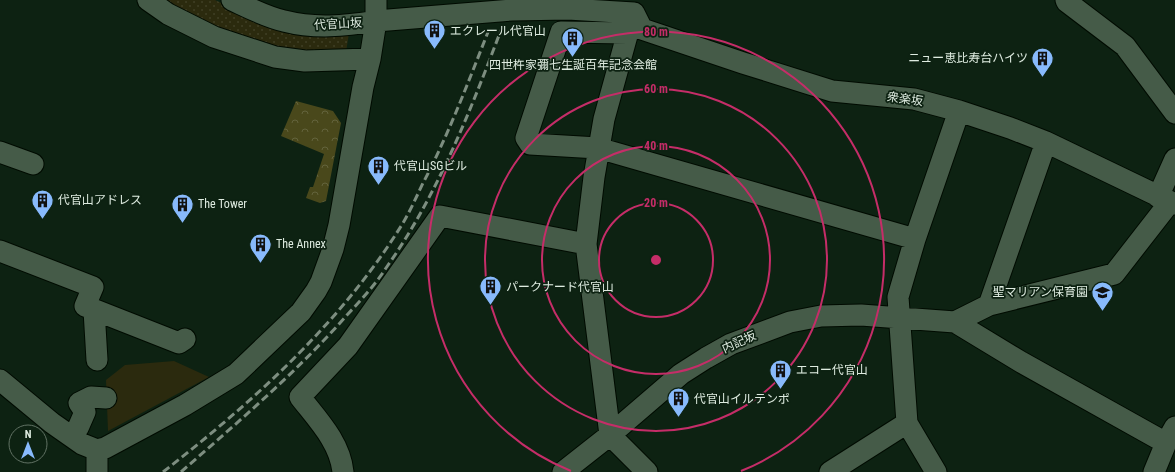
<svg xmlns="http://www.w3.org/2000/svg" width="1175" height="472" viewBox="0 0 1175 472" font-family="'Roboto Condensed','Noto Sans JP',sans-serif">
	<style>
		.grass { fill: url(#grass-dots) }
		.forest { fill: url(#forest-crowns) }
		.green { fill: #2b2a0e }
		.lines { fill: none; stroke-linecap: round; stroke-linejoin: round }
		.minor-casing { stroke: #000b01; stroke-width: 23 }
		.minor { stroke: #455b48; stroke-width: 21 }
		.rail { stroke: #7d8e80; stroke-width: 3; stroke-dasharray: 8 4; stroke-linecap: butt }
		.ring { fill: none; stroke: #c52d68; stroke-width: 2 }
		.labels { text-anchor: middle; stroke-width: 3.5; stroke-linejoin: round; paint-order: stroke }
		.street-label { font-size: 12px; fill: #deebe0; stroke: #0d2212 }
		.poi-label { font-size: 12px; fill: #deebe0; stroke: #0d2212; text-anchor: start }
		.centre { fill: #c52d68; stroke: #0d2212; stroke-width: 2 }
		.ring-label { font-size: 12px; text-anchor: middle; font-weight: bold; fill: #c52d68; stroke: #0d2212; stroke-width: 3.5; stroke-linejoin: round; paint-order: stroke }
	</style>
	<defs>
		<pattern id="grass-dots" width="8" height="8" patternUnits="userSpaceOnUse"><rect width="8" height="8" fill="#2b2a0e"/><path d="M2 2h.1M6 6h.1" fill="none" stroke="#3f3f25" stroke-width="1.8" stroke-linecap="round"/></pattern>
		<pattern id="forest-crowns" width="20" height="18" patternUnits="userSpaceOnUse"><rect width="20" height="18" fill="#49481b"/><path d="M2 6a3 3 0 1 1 6 0M12 15a3 3 0 1 1 6 0" fill="none" stroke="#63633c"/></pattern>
	</defs>
	<rect width="100%" height="100%" fill="#0d2212"/>
	<path class="grass" d="M159,0H215L256,19L349,33L346,52L305,54L234,37Z"/>
	<path class="forest" d="M296,101L333,111L341,123L326,201L320,203L306,198L310,187H313L324,154L281,136Z"/>
	<path class="green" d="M174,361L209,377L108,431L106,380L125,365Z"/>
	<g class="lines">
		<defs>
			<path id="minor" d="M148,0L168,14L214,37L275,57L305,61L370,59
				M232,0C249,8 266,17 284,21C315,29 345,26 376,21L512,10L568,9L634,13
				M1066,0L1067,2L1125,46L1175,113
				M634,13L642,29L743,63L832,91L914,99L959,111L1010,128L1046,142L1175,204
				M631,21L604,119L594,177L586,244L610,435L647,472
				M628,33L561,32L526,138L530,144L598,148L915,239
				M0,152L33,164
				M1158,197L1175,159
				M0,251L93,287L85,306L179,343L185,339
				M989,305L1046,142
				M94,310L97,360
				M955,322L1021,362L1166,443
				M0,380L52,423L82,444L97,450L105,448L185,405L236,374L301,312L316,291L321,282L333,249L339,225L363,87L370,59L376,21V0
				M78,428L85,412L79,403L91,397L106,398
				M97,450V472
				M343,472C340,442 317,419 300,397L348,346L440,216L586,244
				M563,472L610,435L681,374L706,358L731,344L790,322L821,316L861,315L955,322L989,305L1114,274L1170,202
				M830,472L907,423
				M936,472L907,423L898,297L915,239L959,111
				M1154,472L1166,443L1175,427"/>
		</defs>
		<use href="#minor" class="minor-casing"/>
		<use href="#minor" class="minor"/>
		<path class="rail" d="M163,472C254,401 342,322 403,223C410,211 416,198 422,185C449,134 469,80 490,27
			M181,472C238,422 297,372 347,315C361,300 375,285 386,268C437,196 470,112 501,30"/>
	</g>
	<g class="ring">
		<circle cx="656" cy="260" r="57"/>
		<circle cx="656" cy="260" r="114"/>
		<circle cx="656" cy="260" r="171"/>
		<path d="M571 471A228 228 0 1 1 741 471"/>
	</g>
	<defs>
		<symbol id="building-pin" viewBox="-11 -11 22 30"><path d="M0 17L-7.5 6A9.5 9.5 0 1 1 7.5 6Z" fill="#88bafc" stroke="#0d2212"/><path d="M-4-6H4V6H1V3H-1V6H-4ZM-2.5-4.3h1.7v1.8h-1.7ZM.8-4.3h1.7v1.8H.8ZM-2.5-1h1.7V.8h-1.7ZM.8-1h1.7V.8H.8Z" fill="#111"/></symbol>
		<symbol id="school-pin" viewBox="-11 -11 22 30"><path d="M0 17L-7.5 6A9.5 9.5 0 1 1 7.5 6Z" fill="#88bafc" stroke="#0d2212"/><path d="M0-5L7-2L0 1L-7-2ZM-4 1L0 2.5L4 1V4Q0 6-4 4Z" fill="#111"/></symbol>
	</defs>
	<g fill-rule="evenodd">
		<use href="#building-pin" x="422" y="18" width="25" height="34"/>
		<use href="#building-pin" x="560" y="26" width="25" height="34"/>
		<use href="#building-pin" x="1030" y="46" width="25" height="34"/>
		<use href="#building-pin" x="366" y="154" width="25" height="34"/>
		<use href="#building-pin" x="30" y="188" width="25" height="34"/>
		<use href="#building-pin" x="170" y="192" width="25" height="34"/>
		<use href="#building-pin" x="248" y="232" width="25" height="34"/>
		<use href="#building-pin" x="478" y="274" width="25" height="34"/>
		<use href="#school-pin" x="1090" y="280" width="25" height="34"/>
		<use href="#building-pin" x="768" y="358" width="25" height="34"/>
		<use href="#building-pin" x="666" y="386" width="25" height="34"/>
	</g>
	<g class="labels">
		<g class="street-label">
			<text transform="translate(338 24) rotate(-3)" y="4">代官山坂</text>
			<text transform="translate(905 99) rotate(8)" y="4">衆楽坂</text>
			<text transform="translate(739 342) rotate(-24)" y="4">内記坂</text>
		</g>
		<g class="poi-label">
			<text x="450" y="35">エクレール代官山</text>
			<text x="1028" y="62" text-anchor="end">ニュー恵比寿台ハイツ</text>
			<text x="573" y="69" text-anchor="middle">四世杵家彌七生誕百年記念会館</text>
			<text x="394" y="170">代官山SGビル</text>
			<text x="58" y="204">代官山アドレス</text>
			<text x="198" y="208">The Tower</text>
			<text x="276" y="248">The Annex</text>
			<text x="506" y="291">パークナード代官山</text>
			<text x="1088" y="296" text-anchor="end">聖マリアン保育園</text>
			<text x="796" y="374">エコー代官山</text>
			<text x="694" y="403">代官山イルテンポ</text>
		</g>
	</g>
	<circle cx="656" cy="260" r="6" class="centre"/>
	<g class="ring-label">
		<text x="656" y="36">80 m</text>
		<text x="656" y="93">60 m</text>
		<text x="656" y="150">40 m</text>
		<text x="656" y="207">20 m</text>
	</g>
	<g transform="translate(28 444)"><circle r="19" fill="#0d2212" stroke="#617264"/>
	<path d="M0-3L7 15L0 10L-7 15Z" fill="#88bafc"/>
	<text y="-6" font-size="11" font-weight="bold" text-anchor="middle" fill="#deebe0">N</text>
	</g>
</svg>
